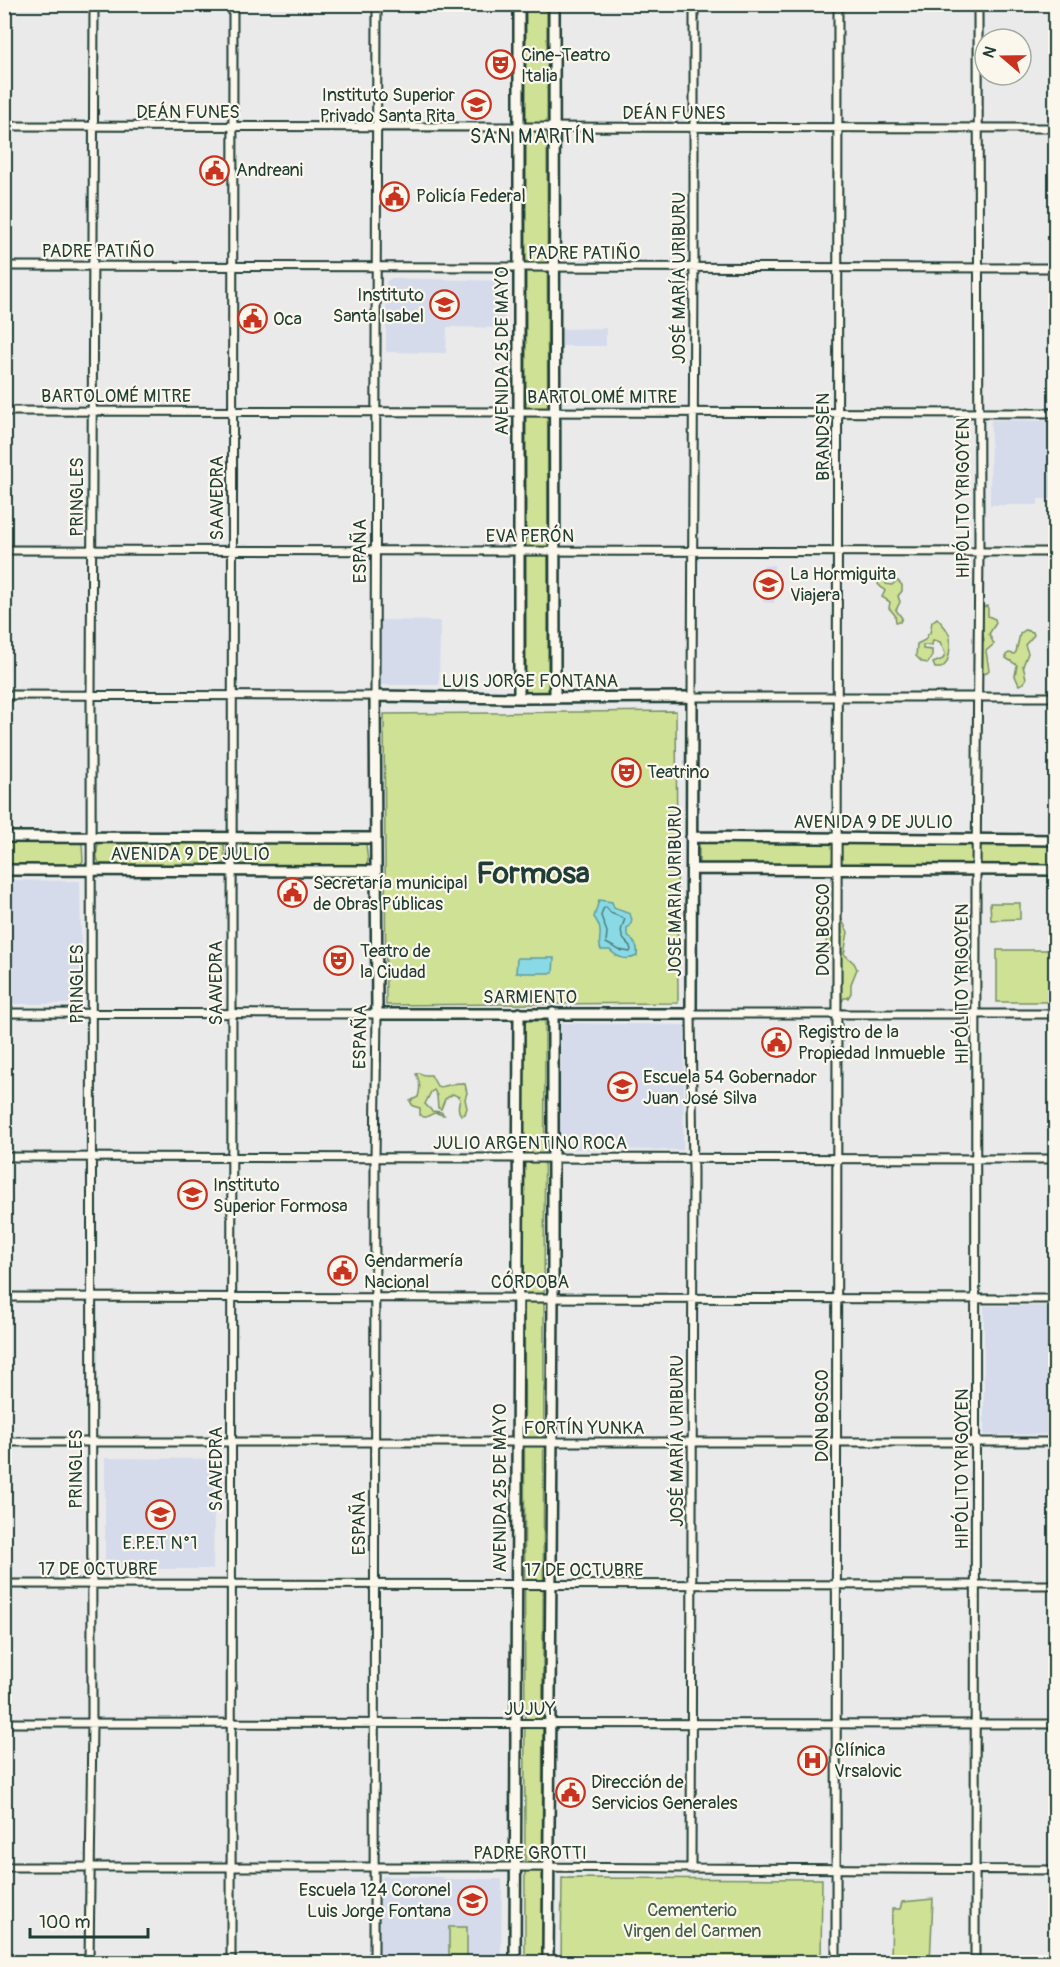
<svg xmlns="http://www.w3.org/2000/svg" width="1060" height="1967" viewBox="0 0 1060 1967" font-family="Pangolin,sans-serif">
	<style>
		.built { fill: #d5dbea }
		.green { fill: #cfe195; stroke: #778f64; stroke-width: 1.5 }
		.water { fill: #8adae5; stroke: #5f9b9e; stroke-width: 1.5 }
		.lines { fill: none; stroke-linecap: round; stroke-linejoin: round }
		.shore { stroke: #4a7c7b; stroke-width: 1.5 }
		.minor-casing { stroke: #1f3d34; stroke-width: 11 }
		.secondary-casing { stroke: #1f3d34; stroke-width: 14 }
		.minor { stroke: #fbf7ec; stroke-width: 7 }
		.secondary { stroke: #fbf7ec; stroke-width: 9 }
		.labels { text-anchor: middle; stroke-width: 4.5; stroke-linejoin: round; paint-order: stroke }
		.poi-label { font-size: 18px; fill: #1f3d34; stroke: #fbf7ec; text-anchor: start }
		.street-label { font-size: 18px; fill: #1f3d34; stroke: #fbf7ec }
		.park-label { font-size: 18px; fill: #425e47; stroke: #fbf7ec }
		.neighbourhood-label { font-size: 20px; letter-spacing: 1.5px; fill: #1f3d34; stroke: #fbf7ec }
		.town-label { font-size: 30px; font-weight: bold; fill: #1f3d34; stroke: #fbf7ec }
	</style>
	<rect width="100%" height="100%" fill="#eaeaeb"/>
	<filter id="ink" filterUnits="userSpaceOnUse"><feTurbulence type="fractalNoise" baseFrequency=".0167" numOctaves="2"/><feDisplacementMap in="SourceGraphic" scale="12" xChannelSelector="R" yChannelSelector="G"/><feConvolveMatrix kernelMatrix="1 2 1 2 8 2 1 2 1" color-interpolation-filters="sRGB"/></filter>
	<g filter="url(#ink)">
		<path class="built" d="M391,278L502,281L504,283L505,328L447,327L446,353L386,352V282Z
			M606,328V346H562V329Z
			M991,420L1055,421V499H1038V505H990Z
			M774,565V603L763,602V566Z
			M380,620L440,621L439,685H379Z
			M5,880L80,881L82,1004H5Z
			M561,1023L685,1025L683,1150L559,1149Z
			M984,1306H1055V1434L984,1435Z
			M105,1458L215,1459L213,1569H105Z
			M383,1876L443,1877V1879H502L501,1962H379V1883Z"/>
		<path class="green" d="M526,5H547L548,692H526Z
			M882,577H885L886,584L892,585L897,580L902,585V591L898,596L900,602L896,610L902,618L900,622H896L895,615L889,608L890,602L882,597L885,591L878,584Z
			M987,606L988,609V616L995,619L996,623L989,634L994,644L986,651L989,670L985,674L981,671L982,656L977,649L984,640L983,635L978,632L980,610L983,607Z
			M937,618C951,633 952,636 949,655C947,662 947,664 941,668H935L933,663L943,659L945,653L940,642L933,640L932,645H923V649L932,650V656L928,663L922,662L916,656L917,644L925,640L928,634L930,633L932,622Z
			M1025,630L1033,632L1034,635L1025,645L1028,653L1023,666L1026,678L1024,683L1019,685L1015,676L1017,665L1006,658V655L1009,653L1014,654L1016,652L1020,634Z
			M676,711L678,1003L386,1005L384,714Z
			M5,840H77L82,843L83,861L78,867H5Z
			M99,841H219L224,843L225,862L221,867L103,868C95,862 96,850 99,841Z
			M361,841L366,844L368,862L363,868H245C237,862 238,850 241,842Z
			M699,843L1055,844V865L699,864Z
			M990,903H1020V919L991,920Z
			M842,920L848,932L844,954L854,963L857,969L851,984V993L848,998H844L839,1007L834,1005C833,985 836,966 835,946L833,945L827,949L825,947L827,937C833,931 834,923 842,920Z
			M997,950H1055V1002H997Z
			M524,1021H545L542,1962H525Z
			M419,1073L424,1075H431L437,1086L440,1087L458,1083L465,1084L467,1093L465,1099L467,1108L465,1114L461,1115C457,1110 458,1105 460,1100L459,1097L453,1094L445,1099L441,1109L438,1108L437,1096L434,1090L431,1092L425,1104L432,1111L441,1112L444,1115C441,1115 439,1114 437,1113C430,1112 427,1121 420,1115V1108L413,1106L410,1101L418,1097C421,1088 420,1081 416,1074Z
			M562,1878L822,1879L821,1962H561Z
			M933,1899L930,1962H916V1959L891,1960L892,1909H900L902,1902Z
			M449,1927H467V1960H449Z"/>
		<path class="water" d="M599,900L612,902L614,908L630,914L632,920L630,926L627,928V934C633,942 639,944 637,956C627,961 617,958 610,950H601C596,937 606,934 594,917Z
			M517,958H554L553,973H516Z"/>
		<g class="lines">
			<path class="shore" d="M606,907L611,913L625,919C622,927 618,934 626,942C632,949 628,941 631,950L630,952L619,950L606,943L607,932L601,916L603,909Z"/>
			<defs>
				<path id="minor" d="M694,4V267L692,697H1056
					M4,126L1056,128
					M4,266L1056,268
					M4,411L1056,413
					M4,550L1056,552
					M4,695L375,696L377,4
					M4,1013L377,1014L375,1158L374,1962
					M4,1157L1056,1159
					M4,1297L1056,1299
					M4,1442H1056
					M4,1584L1056,1585
					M4,1723L1056,1724
					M4,1867H515L1056,1870
					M691,1869L693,1173L691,1014H1056
					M89,1962L92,1723L91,696L94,4
					M231,1962C230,1310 231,657 233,4
					M836,1962L838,4
					M975,1962L976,870L979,552L978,4"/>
				<path id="secondary" d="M554,4L555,698
					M375,696L519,698L692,697L691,1014H377Z
					M519,698V4
					M4,837L376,838
					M691,837L1056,840
					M692,869L1056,870
					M4,870L376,871
					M515,1962L519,1013
					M548,1962L553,1297V1013"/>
			</defs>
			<use href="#minor" class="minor-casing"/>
			<use href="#secondary" class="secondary-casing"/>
			<use href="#minor" class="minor"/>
			<use href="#secondary" class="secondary"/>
		</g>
	</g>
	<defs>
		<symbol id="theatre-ring" viewBox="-11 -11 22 22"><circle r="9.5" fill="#fbf7ec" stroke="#c8321e" stroke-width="1.5"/><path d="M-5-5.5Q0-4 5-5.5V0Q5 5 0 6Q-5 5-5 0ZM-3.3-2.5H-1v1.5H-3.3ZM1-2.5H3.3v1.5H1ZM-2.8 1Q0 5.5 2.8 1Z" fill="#c8321e"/></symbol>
		<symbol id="university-ring" viewBox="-11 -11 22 22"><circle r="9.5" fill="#fbf7ec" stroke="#c8321e" stroke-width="1.5"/><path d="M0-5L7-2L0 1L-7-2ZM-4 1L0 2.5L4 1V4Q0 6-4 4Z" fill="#c8321e"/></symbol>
		<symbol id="civic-ring" viewBox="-11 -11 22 22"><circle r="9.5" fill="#fbf7ec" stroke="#c8321e" stroke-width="1.5"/><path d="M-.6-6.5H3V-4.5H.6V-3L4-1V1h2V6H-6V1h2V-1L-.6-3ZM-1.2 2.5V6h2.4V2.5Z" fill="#c8321e"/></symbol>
		<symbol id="school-ring" viewBox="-11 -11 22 22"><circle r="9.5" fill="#fbf7ec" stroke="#c8321e" stroke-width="1.5"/><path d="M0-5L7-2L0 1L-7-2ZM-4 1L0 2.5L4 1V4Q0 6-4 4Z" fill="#c8321e"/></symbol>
		<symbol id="hospital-ring" viewBox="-11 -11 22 22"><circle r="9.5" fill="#fbf7ec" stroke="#c8321e" stroke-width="1.5"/><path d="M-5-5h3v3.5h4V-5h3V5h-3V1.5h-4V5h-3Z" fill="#c8321e"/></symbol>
	</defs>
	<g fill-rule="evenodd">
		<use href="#theatre-ring" x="484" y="48" width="33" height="33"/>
		<use href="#university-ring" x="460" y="88" width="33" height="33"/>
		<use href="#civic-ring" x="198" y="154" width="33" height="33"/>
		<use href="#civic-ring" x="378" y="180" width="33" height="33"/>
		<use href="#school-ring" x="428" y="288" width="33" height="33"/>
		<use href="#civic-ring" x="236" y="302" width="33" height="33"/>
		<use href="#school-ring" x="752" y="568" width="33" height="33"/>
		<use href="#theatre-ring" x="610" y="756" width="33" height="33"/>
		<use href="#civic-ring" x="276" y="876" width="33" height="33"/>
		<use href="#theatre-ring" x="322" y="944" width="33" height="33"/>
		<use href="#civic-ring" x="760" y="1026" width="33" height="33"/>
		<use href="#school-ring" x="606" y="1070" width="33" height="33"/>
		<use href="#university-ring" x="176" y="1178" width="33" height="33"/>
		<use href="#civic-ring" x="326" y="1254" width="33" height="33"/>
		<use href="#school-ring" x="144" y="1498" width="33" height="33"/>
		<use href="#hospital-ring" x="796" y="1744" width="33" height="33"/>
		<use href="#civic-ring" x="554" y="1776" width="33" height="33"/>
		<use href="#school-ring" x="456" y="1884" width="33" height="33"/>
	</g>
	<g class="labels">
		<g class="poi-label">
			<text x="521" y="61">Cine-Teatro<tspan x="521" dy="21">Italia</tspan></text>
			<text x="455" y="101" text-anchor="end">Instituto Superior<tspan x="455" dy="21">Privado Santa Rita</tspan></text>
			<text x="236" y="176">Andreani</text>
			<text x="416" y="202">Policía Federal</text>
			<text x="424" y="301" text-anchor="end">Instituto<tspan x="424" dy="21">Santa Isabel</tspan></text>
			<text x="273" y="325">Oca</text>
			<text x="790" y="580">La Hormiguita<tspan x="790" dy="21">Viajera</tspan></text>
			<text x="647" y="778">Teatrino</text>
			<text x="313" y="889">Secretaría municipal<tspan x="313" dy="21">de Obras Públicas</tspan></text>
			<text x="360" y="957">Teatro de<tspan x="360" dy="21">la Ciudad</tspan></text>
			<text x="798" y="1038">Registro de la<tspan x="798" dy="21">Propiedad Inmueble</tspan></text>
			<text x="643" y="1083">Escuela 54 Gobernador<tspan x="643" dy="21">Juan José Silva</tspan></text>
			<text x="213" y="1191">Instituto<tspan x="213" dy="21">Superior Formosa</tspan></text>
			<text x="364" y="1267">Gendarmería<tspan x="364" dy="21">Nacional</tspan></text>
			<text x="160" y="1549" text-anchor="middle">E.P.E.T N°1</text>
			<text x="834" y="1756">Clínica<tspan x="834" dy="21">Vrsalovic</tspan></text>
			<text x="591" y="1788">Dirección de<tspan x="591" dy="21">Servicios Generales</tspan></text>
			<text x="451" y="1896" text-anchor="end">Escuela 124 Coronel<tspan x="451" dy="21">Luis Jorge Fontana</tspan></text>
		</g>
		<g class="street-label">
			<text x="188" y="118">DEÁN FUNES</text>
			<text x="674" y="119">DEÁN FUNES</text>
			<text x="98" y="257">PADRE PATIÑO</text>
			<text x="584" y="259">PADRE PATIÑO</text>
			<text transform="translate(679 278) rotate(-90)" y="6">JOSÉ MARÍA URIBURU</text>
			<text transform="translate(502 351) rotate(-90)" y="6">AVENIDA 25 DE MAYO</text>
			<text x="116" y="402">BARTOLOMÉ MITRE</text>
			<text x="602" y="403">BARTOLOMÉ MITRE</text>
			<text transform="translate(823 437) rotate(-90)" y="6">BRANDSEN</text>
			<text transform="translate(77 497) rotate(-90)" y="6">PRINGLES</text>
			<text transform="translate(217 498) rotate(-90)" y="6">SAAVEDRA</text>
			<text transform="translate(963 498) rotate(-90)" y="6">HIPÓLITO YRIGOYEN</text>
			<text x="530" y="542">EVA PERÓN</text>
			<text transform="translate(360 551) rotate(-90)" y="6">ESPAÑA</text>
			<text x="530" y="687">LUIS JORGE FONTANA</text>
			<text x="873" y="828">AVENIDA 9 DE JULIO</text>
			<text x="190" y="860">AVENIDA 9 DE JULIO</text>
			<text transform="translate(675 891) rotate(-90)" y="6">JOSE MARIA URIBURU</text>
			<text transform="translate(823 930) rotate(-90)" y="6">DON BOSCO</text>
			<text transform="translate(216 983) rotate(-90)" y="6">SAAVEDRA</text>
			<text transform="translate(77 984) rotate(-90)" y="6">PRINGLES</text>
			<text transform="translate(962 984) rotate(-90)" y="6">HIPÓLITO YRIGOYEN</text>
			<text x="530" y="1003">SARMIENTO</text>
			<text transform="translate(360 1037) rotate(-89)" y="6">ESPAÑA</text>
			<text x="530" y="1149">JULIO ARGENTINO ROCA</text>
			<text x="530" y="1288">CÓRDOBA</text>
			<text transform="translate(822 1416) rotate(-90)" y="6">DON BOSCO</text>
			<text x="584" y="1434">FORTÍN YUNKA</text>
			<text transform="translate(677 1441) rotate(-90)" y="6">JOSÉ MARÍA URIBURU</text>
			<text transform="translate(76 1469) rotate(-90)" y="6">PRINGLES</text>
			<text transform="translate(216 1469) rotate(-90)" y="6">SAAVEDRA</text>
			<text transform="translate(962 1469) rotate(-90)" y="6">HIPÓLITO YRIGOYEN</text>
			<text transform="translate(500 1488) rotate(-90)" y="6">AVENIDA 25 DE MAYO</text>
			<text transform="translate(359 1523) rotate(-90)" y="6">ESPAÑA</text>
			<text x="98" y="1575">17 DE OCTUBRE</text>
			<text x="584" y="1576">17 DE OCTUBRE</text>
			<text x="530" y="1715">JUJUY</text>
			<text x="530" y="1859">PADRE GROTTI</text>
		</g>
		<g class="park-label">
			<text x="692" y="1916">Cementerio<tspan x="692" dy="21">Virgen del Carmen</tspan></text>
		</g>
		<g class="neighbourhood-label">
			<text x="533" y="143">SAN MARTÍN</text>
		</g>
		<g class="town-label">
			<text x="533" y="883">Formosa</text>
		</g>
	</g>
	<rect width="1060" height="1967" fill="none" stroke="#fbf7ec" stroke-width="24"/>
	<rect x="12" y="12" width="1036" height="1943" fill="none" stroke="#1f3d34" stroke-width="2" filter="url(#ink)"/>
	<g transform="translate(1003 57) rotate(290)"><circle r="28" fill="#fbf7ec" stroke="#a3ada2" stroke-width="1.5"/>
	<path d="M0-4.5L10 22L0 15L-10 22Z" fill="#c8321e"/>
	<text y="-9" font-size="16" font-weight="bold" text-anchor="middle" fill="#1f3d34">N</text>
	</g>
	<path d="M30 1928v9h118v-9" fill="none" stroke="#1f3d34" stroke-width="3"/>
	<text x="39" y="1928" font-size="18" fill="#1f3d34" stroke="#fbf7ec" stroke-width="4.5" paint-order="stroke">100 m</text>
</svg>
